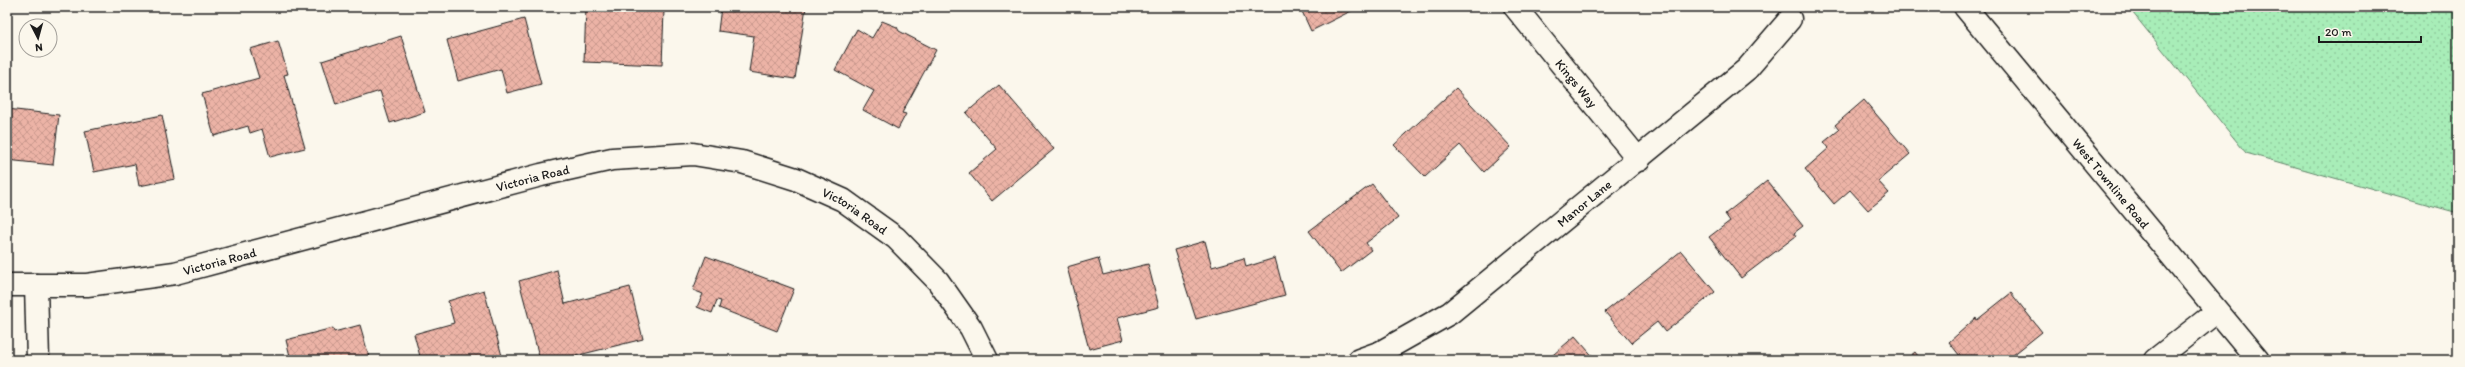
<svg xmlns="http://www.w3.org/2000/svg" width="2465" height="367" viewBox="0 0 2465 367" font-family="Itim,sans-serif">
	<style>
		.green { fill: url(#green-dots); stroke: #62846a }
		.building { fill: url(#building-cross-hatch); stroke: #1c1c1c }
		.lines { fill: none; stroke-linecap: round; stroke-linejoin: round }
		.street-casing { stroke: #1c1c1c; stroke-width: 25 }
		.primary-casing { stroke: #1c1c1c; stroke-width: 25 }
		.street { stroke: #fbf7ec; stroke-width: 22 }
		.primary { stroke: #fbf7ec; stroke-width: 22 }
		.labels { text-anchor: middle; stroke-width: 3; stroke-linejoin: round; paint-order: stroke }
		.street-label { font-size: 13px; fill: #1c1c1c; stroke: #fbf7ec }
	</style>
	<defs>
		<pattern id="green-dots" width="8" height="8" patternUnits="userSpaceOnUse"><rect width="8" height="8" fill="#a8edb8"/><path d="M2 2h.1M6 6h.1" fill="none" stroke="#90cb9e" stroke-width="1.8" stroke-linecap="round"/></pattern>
		<pattern id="building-cross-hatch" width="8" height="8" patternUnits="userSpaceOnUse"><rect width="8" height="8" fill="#ecb3a6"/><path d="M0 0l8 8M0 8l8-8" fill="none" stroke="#ca998e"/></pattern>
	</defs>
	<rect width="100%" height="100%" fill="#fbf7ec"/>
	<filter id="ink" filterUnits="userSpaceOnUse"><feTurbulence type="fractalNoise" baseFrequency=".025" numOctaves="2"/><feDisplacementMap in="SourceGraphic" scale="8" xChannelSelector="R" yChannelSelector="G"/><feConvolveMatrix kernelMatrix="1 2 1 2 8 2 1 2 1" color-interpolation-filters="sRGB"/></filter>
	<g filter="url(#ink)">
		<path class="green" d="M2128,7H2458V213L2246,153Z"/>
		<path class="building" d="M586,7L664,10L662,65L584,62Z
			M721,7H806L795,79L749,72L754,36L718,31Z
			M1300,7H1356L1357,8L1311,31Z
			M524,19L541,84L507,93L501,69L458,81L447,40Z
			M882,21L897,27L899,31L936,50L902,113L906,114L898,129L863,110L874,91L835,70L857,29L872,38Z
			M401,36L425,112L390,123L380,91L336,105L322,61Z
			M278,41L288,74L284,75L305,148L270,157L262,129L250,133L248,126L214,136L202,94L259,78L250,49Z
			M999,85L1054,149L992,201L969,173L997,149L966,113Z
			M1456,88L1511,147L1484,172L1460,145L1425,177L1394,145Z
			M1864,100L1910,154L1878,181L1889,193L1868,210L1850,190L1834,204L1805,169L1829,148L1824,142L1839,130L1835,125Z
			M7,109L59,115L53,165L7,160Z
			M162,115L175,179L139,186L135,164L94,172L85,131Z
			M1767,181L1803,226L1794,233L1796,236L1741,278L1709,237L1730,221L1725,214Z
			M1372,184L1398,218L1366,243L1371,250L1341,273L1309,231Z
			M1205,241L1212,267L1244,258L1246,267L1275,258L1285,295L1196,319L1174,250Z
			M1681,251L1715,292L1665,332L1657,322L1631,343L1605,312Z
			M706,256L794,289L777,331L719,308L721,301L717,300L712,313L697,307L703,294L693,290Z
			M1098,258L1103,275L1148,264L1159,307L1117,318L1123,340L1089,349L1067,267Z
			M557,270L565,304L630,287L643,339L559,360H540L519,281Z
			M484,290L502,356L486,360H421L414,334L454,323L448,301Z
			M2011,293L2042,332L2007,360H1963L1949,342L1976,318L1977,320Z
			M360,325L370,360H291L286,340L333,328L334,332Z
			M1575,336L1596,360H1547Z
			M1915,352L1921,360H1905Z"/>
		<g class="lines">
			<defs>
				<g id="street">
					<path id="s1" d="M1515,7L1639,160"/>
					<path id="s2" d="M7,285H87L175,273L541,175L612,159L693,154L742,162L796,179L843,200L896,238L938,281L971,328L987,360"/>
					<path d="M36,285L38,360"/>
					<path id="s3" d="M1359,360L1381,352L1450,313L1747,69L1790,19"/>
					<path d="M2155,360L2216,312"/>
				</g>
				<g id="primary">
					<path id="s4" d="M1965,7L2258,360"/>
				</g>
			</defs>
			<use href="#street" class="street-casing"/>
			<use href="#primary" class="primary-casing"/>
			<use href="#street" class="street"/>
			<use href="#primary" class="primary"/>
		</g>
	</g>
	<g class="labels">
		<g class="street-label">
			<text dy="5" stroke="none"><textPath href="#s1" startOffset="98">Kings Way</textPath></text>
			<text dy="5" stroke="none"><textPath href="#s2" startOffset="539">Victoria Road</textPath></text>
			<text dy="5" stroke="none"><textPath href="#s4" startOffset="229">West Townline Road</textPath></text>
			<text dy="5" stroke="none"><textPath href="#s3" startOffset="276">Manor Lane</textPath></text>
			<text dy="5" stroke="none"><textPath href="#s2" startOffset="875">Victoria Road</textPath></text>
			<text dy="5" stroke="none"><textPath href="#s2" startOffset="215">Victoria Road</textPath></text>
		</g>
	</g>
	<rect width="2465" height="367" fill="none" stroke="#fbf7ec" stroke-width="24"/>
	<rect x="12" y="12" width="2441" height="343" fill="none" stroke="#1c1c1c" stroke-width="1.5" filter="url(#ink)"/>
	<g transform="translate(38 38) rotate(174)"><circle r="19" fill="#fbf7ec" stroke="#a29f99"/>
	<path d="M0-3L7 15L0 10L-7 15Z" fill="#1c1c1c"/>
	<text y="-6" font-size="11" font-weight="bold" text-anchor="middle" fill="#1c1c1c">N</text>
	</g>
	<path d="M2319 36v6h102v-6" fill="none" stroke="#1c1c1c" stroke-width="2"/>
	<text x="2325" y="36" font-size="12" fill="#1c1c1c" stroke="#fbf7ec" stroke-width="3" paint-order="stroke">20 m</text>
</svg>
